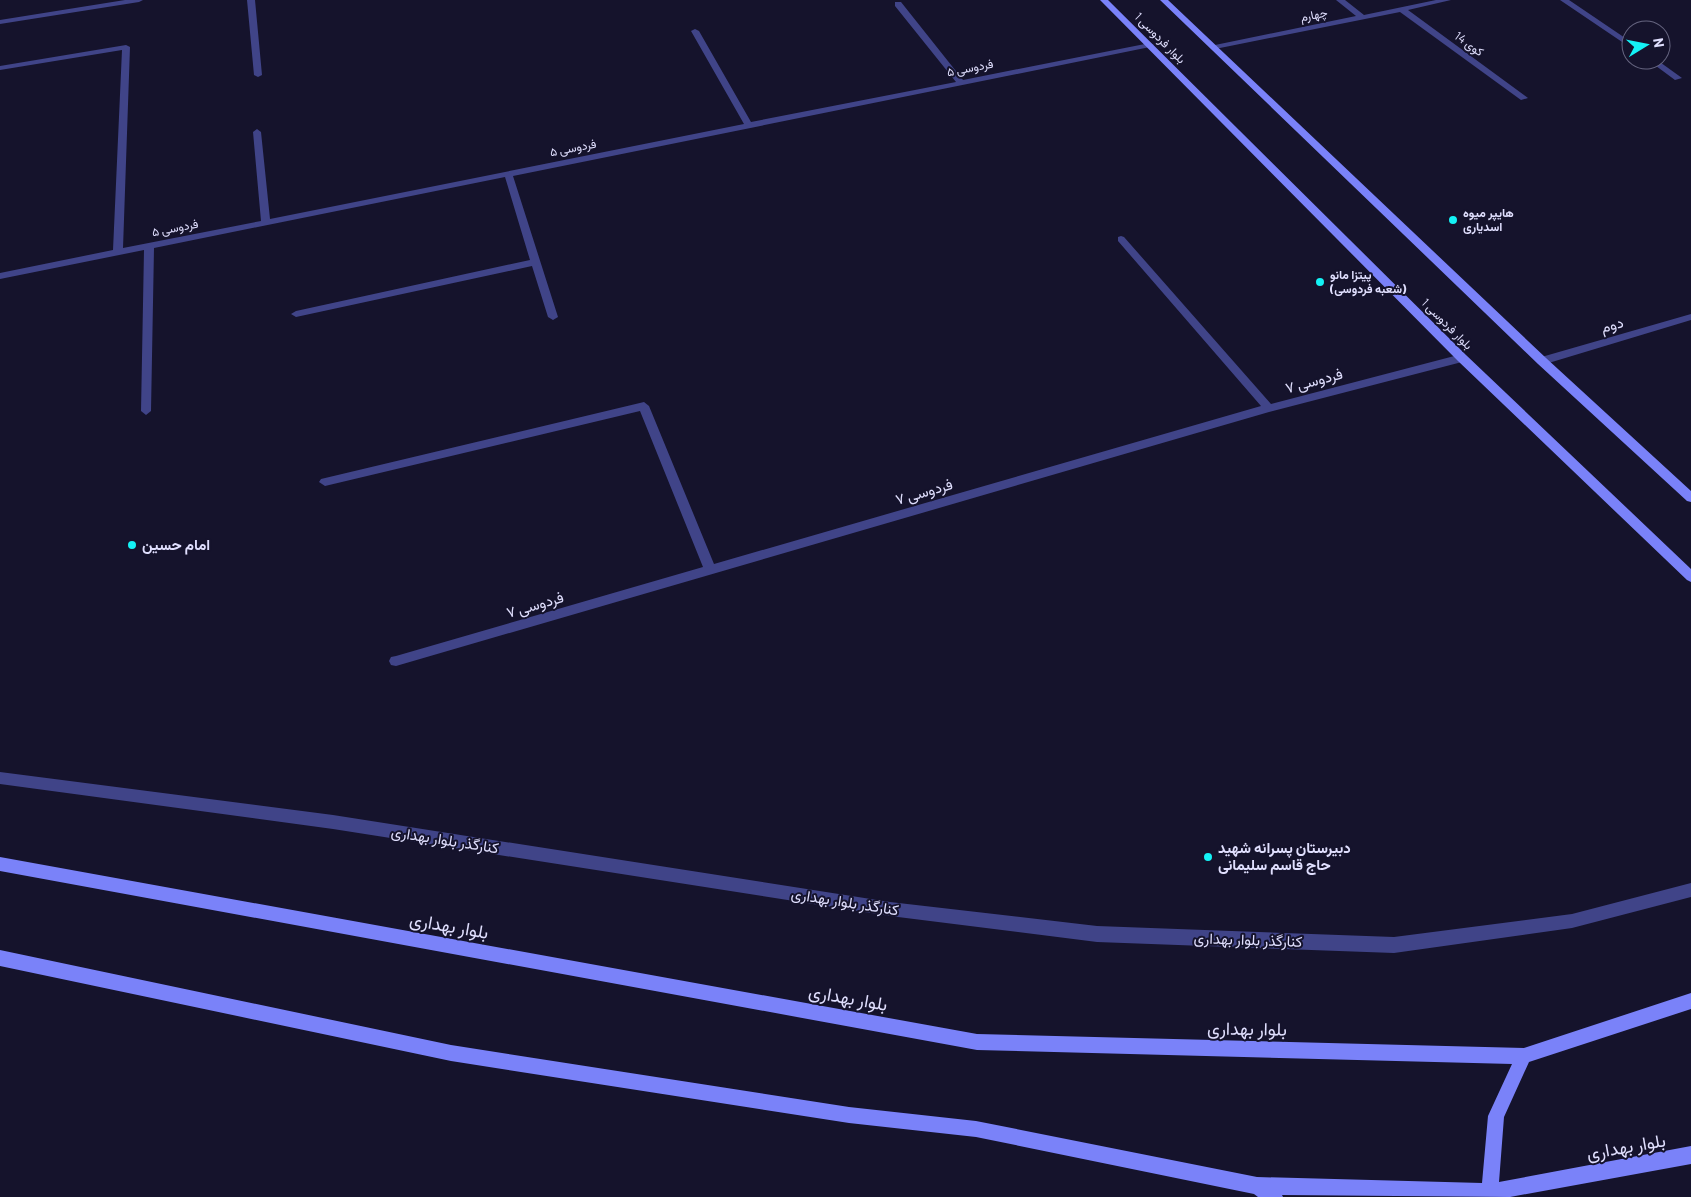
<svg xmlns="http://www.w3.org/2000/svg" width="1691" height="1197" viewBox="0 0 1691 1197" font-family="Barlow,Vazirmatn,sans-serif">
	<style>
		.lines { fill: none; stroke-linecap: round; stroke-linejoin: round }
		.street { fill: #404488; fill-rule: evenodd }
		.secondary { fill: #7a82f9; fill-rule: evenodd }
		.poi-dot { fill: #14f2f5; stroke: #15132c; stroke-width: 2 }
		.labels { text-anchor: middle; stroke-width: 4; stroke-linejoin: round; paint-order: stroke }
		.far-street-label { font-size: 12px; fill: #e0dffe; stroke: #15132c }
		.far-poi-label { font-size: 12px; font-weight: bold; fill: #e0dffe; stroke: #15132c; text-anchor: start }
		.street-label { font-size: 15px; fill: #e0dffe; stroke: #15132c }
		.poi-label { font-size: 15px; font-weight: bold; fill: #e0dffe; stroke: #15132c; text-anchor: start }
		.near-street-label { font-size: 18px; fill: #e0dffe; stroke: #15132c }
	</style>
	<rect width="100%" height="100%" fill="#15132c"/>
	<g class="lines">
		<path class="street" d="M125,0H143L139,2L0,24V20Z
			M247,0H255L262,75L258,77L254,75Z
			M1336,0H1345L1364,15L1436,0H1451L1408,10L1528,98L1521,100L1400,12L1215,49L1211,47L1215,45L1356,16Z
			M1560,0H1569L1631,42V48Z
			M895,2H901L963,80L1150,43L1154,45L1150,47L513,176L558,317L553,320L548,317L532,266L296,317L291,314L296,311L530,260L505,177L154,248L151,411L146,415L141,411L144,250L0,279V273L113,250L122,50L0,70V66L126,45L130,47L123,248L261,221L253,132L257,129L261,132L270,219L744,124L691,31L695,29L699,31L751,122L956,82L895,6Z
			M1648,60H1657L1682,78L1675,80Z
			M1121,236L1124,237L1271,404L1462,354L1467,358L1462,362L1269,412L396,666L391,665L389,661L391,657L396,656L703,567L640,411L325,486L319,482L321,479L644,402L649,406L714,564L1261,406L1118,241V237Z
			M1691,314V320L1542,365L1537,361L1538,358Z
			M0,772L333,815L890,902L1097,926L1394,937L1572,914L1691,883V897L1572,928L1394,953L1097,942L890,916L333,829L0,784Z"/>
		<path class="secondary" d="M1100,0H1108L1466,355L1691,569V582L1687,580L1458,361Z
			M1160,0H1168L1546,358L1691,491V502L1687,501L1538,364Z
			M0,857L977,1034L1524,1048L1691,993V1009L1529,1062L1504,1117L1499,1182L1691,1146V1164L1510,1197L1282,1195L1283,1197H1258L1254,1194L976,1137L849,1123L451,1061L0,966V950L451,1045L849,1107L976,1121L1257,1177L1482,1183L1488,1116L1512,1064L977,1050L0,871Z"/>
	</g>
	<g class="poi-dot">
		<circle cx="1453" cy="220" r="5"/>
		<circle cx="1320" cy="282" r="5"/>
		<circle cx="132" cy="545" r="5"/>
		<circle cx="1208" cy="857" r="5"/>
	</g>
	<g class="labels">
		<g class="far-street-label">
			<text transform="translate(1314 15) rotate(-11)" y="4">چهارم</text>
			<text transform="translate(1160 38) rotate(45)" y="4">بلوار فردوسی 1</text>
			<text transform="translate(1469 44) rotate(36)" y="4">کوی 14</text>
			<text transform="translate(970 68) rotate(-11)" y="4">فردوسی ۵</text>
			<text transform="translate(573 148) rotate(-11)" y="4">فردوسی ۵</text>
			<text transform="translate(175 228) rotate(-11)" y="4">فردوسی ۵</text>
			<text transform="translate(1447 324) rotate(45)" y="4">بلوار فردوسی 1</text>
		</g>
		<g class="far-poi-label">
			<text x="1463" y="217">هایپر میوه<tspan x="1463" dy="14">اسدیاری</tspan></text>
			<text x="1330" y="279">پیتزا مانو<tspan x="1330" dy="14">(شعبه فردوسی)</tspan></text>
		</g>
		<g class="street-label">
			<text transform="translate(1612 325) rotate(-16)" y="5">دوم</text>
			<text transform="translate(1314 381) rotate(-15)" y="5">فردوسی ۷</text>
			<text transform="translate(924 492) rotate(-16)" y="5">فردوسی ۷</text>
			<text transform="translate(535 605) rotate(-16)" y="5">فردوسی ۷</text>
			<text transform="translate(445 840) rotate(9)" y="5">کنارگذر بلوار بهداری</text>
			<text transform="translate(845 902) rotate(9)" y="5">کنارگذر بلوار بهداری</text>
			<text transform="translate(1248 940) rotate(2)" y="5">کنارگذر بلوار بهداری</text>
		</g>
		<g class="poi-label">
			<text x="142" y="550">امام حسین</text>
			<text x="1218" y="853">دبیرستان پسرانه شهید<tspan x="1218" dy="17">حاج قاسم سلیمانی</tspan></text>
		</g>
		<g class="near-street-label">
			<text transform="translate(449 926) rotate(10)" y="6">بلوار بهداری</text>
			<text transform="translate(848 998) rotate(10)" y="6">بلوار بهداری</text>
			<text transform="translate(1247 1029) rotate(1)" y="6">بلوار بهداری</text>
			<text transform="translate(1626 1147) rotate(-10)" y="6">بلوار بهداری</text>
		</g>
	</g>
	<g transform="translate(1646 45) rotate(80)"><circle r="24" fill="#15132c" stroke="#666580"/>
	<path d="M0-4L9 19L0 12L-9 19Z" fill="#14f2f5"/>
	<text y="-8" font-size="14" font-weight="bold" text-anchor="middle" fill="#e0dffe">N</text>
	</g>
</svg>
